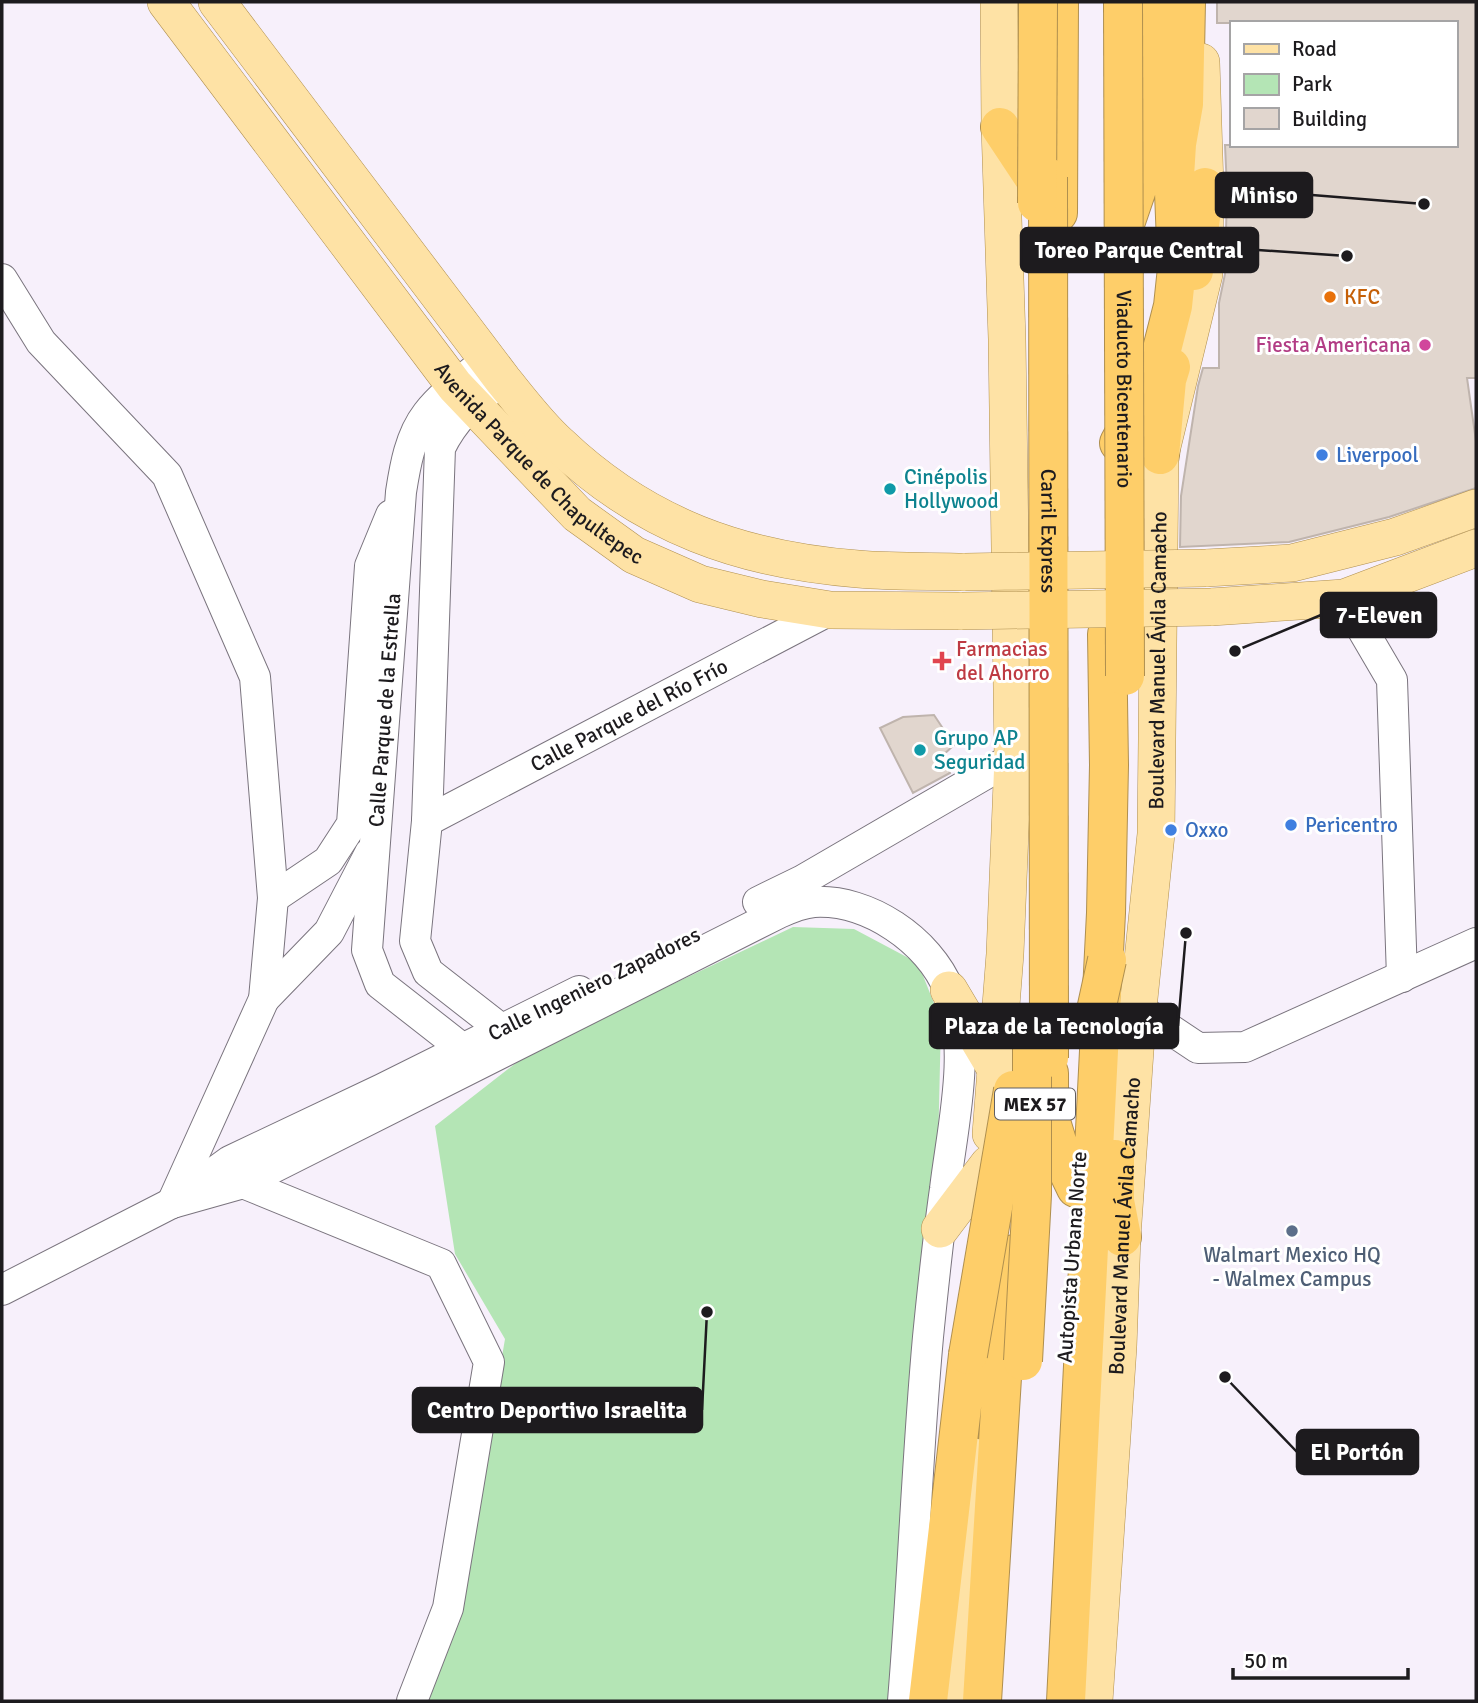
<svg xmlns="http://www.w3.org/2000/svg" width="1478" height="1703" viewBox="0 0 1478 1703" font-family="Signika,sans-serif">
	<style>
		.green { fill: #b4e5b5 }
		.building { fill: #e1d6ce; stroke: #bfb4ad; stroke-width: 2 }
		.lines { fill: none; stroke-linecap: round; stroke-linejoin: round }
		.minor-casing { stroke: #7a747e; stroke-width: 32 }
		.major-casing { stroke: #af8f4f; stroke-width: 38 }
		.highway-casing { stroke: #af8f4f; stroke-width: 40 }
		.minor { stroke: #fff; stroke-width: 30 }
		.major { stroke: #fee2a5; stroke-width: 37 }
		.highway { stroke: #fece69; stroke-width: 38 }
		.major-bridge-casing { stroke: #af8f4f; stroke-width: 38; stroke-linecap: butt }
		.highway-bridge-casing { stroke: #af8f4f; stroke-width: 40; stroke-linecap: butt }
		.major-bridge { stroke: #fee2a5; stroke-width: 37 }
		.highway-bridge { stroke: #fece69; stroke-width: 38 }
		.food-dot { fill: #e8710a; stroke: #fff; stroke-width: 2.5 }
		.hotel-dot { fill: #d1479c; stroke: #fff; stroke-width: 2.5 }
		.shop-dot { fill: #3f7fe0; stroke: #fff; stroke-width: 2.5 }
		.culture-dot { fill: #0f9aa8; stroke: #fff; stroke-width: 2.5 }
		.health-dot { fill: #e0444e; stroke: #fff; stroke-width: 2.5 }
		.service-dot { fill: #5c6f8a; stroke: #fff; stroke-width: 2.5 }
		.labels { text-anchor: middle; stroke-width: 6; stroke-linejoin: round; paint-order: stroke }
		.shield { fill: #fff; stroke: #615f62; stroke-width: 2 }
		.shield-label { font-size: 19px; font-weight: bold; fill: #1d1b1e }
		.food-label { font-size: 21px; fill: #c56008; stroke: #fff; text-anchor: start }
		.hotel-label { font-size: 21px; fill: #b23c85; stroke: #fff; text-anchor: end }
		.street-label { font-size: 21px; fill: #1d1b1e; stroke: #fff }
		.shop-label { font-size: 21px; fill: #366cbe; stroke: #fff; text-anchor: start }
		.culture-label { font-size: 21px; fill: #0d838f; stroke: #fff; text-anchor: start }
		.health-label { font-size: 21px; fill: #be3a42; stroke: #fff; text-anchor: start }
		.service-label { font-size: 21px; fill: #4e5e75; stroke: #fff }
		.leader { fill: none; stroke: #1d1b1e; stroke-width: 2.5 }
		.callout-dot { fill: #1d1b1e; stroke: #fff; stroke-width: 2.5 }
		.callout { fill: #1d1b1e; stroke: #1d1b1e; stroke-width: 2.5 }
		.callout-label { font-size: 23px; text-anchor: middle; font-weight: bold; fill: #fff }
	</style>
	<rect width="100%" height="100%" fill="#f7f0fb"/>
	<path class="green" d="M793,927L854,929L918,963L941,1021L937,1192L891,1701H423L459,1608L505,1339L455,1254L435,1126L530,1052Z"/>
	<path class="building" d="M1217,2H1476V378H1467L1476,441V488L1389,517L1289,542L1180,547L1181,496L1198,386L1203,368H1219V303L1225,274L1227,189L1225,145H1455V23H1217Z
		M934,715L954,745L942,756L950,773L913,793L880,728L903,717Z"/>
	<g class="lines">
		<defs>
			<g id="minor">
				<path d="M2,279L41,342L167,475L255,677L273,898L264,999L172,1203"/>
				<path d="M503,380C475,402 456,415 440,448L427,821L415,941L428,972L501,1029L509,1045"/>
				<path d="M1344,598L1392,680L1402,977"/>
				<path id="s1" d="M427,821L830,610"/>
				<path d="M273,898L328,861L352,824L370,566L391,515"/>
				<path d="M758,902L803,880L1013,758"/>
				<path d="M264,999L329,932L370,853"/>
				<path d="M1138,1008L1198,1048L1245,1047L1476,943"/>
				<path id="s2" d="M467,1065L463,1049L380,984L367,950L401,492C405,466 410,436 427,414C443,393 468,376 488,359"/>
				<path d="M243,1183L441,1264L489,1362L448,1608L412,1701"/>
				<path d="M172,1203L243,1183L779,913C790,908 802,903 814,902C868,899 929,940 949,990C972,1048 952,1129 945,1189C938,1238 933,1287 928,1337C917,1458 913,1580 903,1701"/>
				<path d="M2,1290L172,1203L230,1161L382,1089L579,991"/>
			</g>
			<g id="major">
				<path id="s3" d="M166,2L455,386L577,514L634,555L700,584L762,599L830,610L962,611"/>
				<path d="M217,2L503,380C521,402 538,425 559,444C645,526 742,560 858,569C893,572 929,571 965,572"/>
				<path d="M1206,568L1292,563L1395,537L1476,508"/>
				<path d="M1211,607L1344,598L1476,548"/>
				<path d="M949,990L996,1069"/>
				<path d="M991,1134L1005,954L1013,758L1007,339L1000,127L999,2"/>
				<path d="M940,1229L989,1164"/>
				<path d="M953,1701L974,1457"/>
				<path id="s4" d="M1094,1701L1118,1347L1122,1237L1138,1008L1156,834L1160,455L1204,274L1205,187L1201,62"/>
			</g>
			<path id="highway" d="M1000,127L1047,198
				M1058,213L1059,2
				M1126,221L1150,151L1154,2
				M1194,271L1205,187
				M1119,443L1155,377L1173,306L1177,268L1174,192L1177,144L1184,104L1186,2
				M1160,455L1167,380L1171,367
				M1049,1073V1115L1063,1161L1076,1188
				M1115,1159V1201L1122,1237
				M928,1701L968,1355
				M982,1701L1006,1313L1014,1254
				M1066,1701L1106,913L1109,765L1107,634"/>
		</defs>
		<use href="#minor" class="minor-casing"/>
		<use href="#major" class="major-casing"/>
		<use href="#highway" class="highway-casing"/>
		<use href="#minor" class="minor"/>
		<use href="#major" class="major"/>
		<use href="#highway" class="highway"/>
		<defs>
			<path id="major-bridge" d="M965,572L1206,568
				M962,611L1211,607"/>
			<g id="highway-bridge">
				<path id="s5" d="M1123,2L1125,676"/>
				<path id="s6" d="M1048,177L1049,1058"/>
				<path d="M1037,203L1038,2"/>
				<path d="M1091,1033L1107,960"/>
				<path d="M968,1355L1013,1090"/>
				<path d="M1023,1361L1032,1195V1025"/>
			</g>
		</defs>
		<use href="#major-bridge" class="major-bridge-casing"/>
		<use href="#highway-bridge" class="highway-bridge-casing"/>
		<use href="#major-bridge" class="major-bridge"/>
		<use href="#highway-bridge" class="highway-bridge"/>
	</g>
	<circle class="food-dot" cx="1330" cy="297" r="7"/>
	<circle class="hotel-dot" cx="1425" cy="345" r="7"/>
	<g class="shop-dot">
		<circle cx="1322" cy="455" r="7"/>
		<circle cx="1291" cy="825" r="7"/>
		<circle cx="1171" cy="830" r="7"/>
	</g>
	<g class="culture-dot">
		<circle cx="890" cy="489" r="7"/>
		<circle cx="920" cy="750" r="7"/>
	</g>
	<path class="health-dot" d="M938.5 650.5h7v7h7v7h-7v7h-7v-7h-7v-7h7z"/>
	<circle class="service-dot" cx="1292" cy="1231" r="7"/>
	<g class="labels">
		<rect class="shield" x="995" y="1088.5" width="80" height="31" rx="5"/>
		<g class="shield-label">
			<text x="1035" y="1111">MEX 57</text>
		</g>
		<g class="food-label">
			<text x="1344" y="304">KFC</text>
		</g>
		<g class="hotel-label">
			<text x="1411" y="352">Fiesta Americana</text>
		</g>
		<g class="street-label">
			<text dy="7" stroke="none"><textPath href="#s5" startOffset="387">Viaducto Bicentenario</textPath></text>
			<text dy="7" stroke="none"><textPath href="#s3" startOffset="595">Avenida Parque de Chapultepec</textPath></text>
			<text dy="7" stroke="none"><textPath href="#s6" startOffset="354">Carril Express</textPath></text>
			<text dy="7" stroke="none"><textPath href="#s4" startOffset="1043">Boulevard Manuel Ávila Camacho</textPath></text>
			<text dy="7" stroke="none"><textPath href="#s2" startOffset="399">Calle Parque de la Estrella</textPath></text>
			<text dy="7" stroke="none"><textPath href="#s1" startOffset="228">Calle Parque del Río Frío</textPath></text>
			<text transform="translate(594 984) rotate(-26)" y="7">Calle Ingeniero Zapadores</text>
			<text dy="7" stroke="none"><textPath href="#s4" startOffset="476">Boulevard Manuel Ávila Camacho</textPath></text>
			<text transform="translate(1072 1257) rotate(-86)" y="7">Autopista Urbana Norte</text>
		</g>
		<g class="shop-label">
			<text x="1336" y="462">Liverpool</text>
			<text x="1305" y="832">Pericentro</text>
			<text x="1185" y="837">Oxxo</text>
		</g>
		<g class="culture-label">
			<text x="904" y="484">Cinépolis<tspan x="904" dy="24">Hollywood</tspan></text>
			<text x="934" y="745">Grupo AP<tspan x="934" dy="24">Seguridad</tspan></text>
		</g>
		<g class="health-label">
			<text x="956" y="656">Farmacias<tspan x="956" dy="24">del Ahorro</tspan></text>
		</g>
		<g class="service-label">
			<text x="1292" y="1262">Walmart Mexico HQ<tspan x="1292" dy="24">- Walmex Campus</tspan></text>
		</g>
	</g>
	<path class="leader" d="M1424 204L1312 195M1347 256L1258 250M1235 651L1321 615M1186 933L1178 1026M707 1312L702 1410M1225 1377L1297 1452"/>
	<g class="callout-dot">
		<circle cx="1424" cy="204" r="7"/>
		<circle cx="1347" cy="256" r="7"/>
		<circle cx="1235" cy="651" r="7"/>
		<circle cx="1186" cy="933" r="7"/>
		<circle cx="707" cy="1312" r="7"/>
		<circle cx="1225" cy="1377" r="7"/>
	</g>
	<g class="callout">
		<rect x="1216" y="173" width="96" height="44" rx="7"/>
		<rect x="1021" y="228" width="237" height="44" rx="7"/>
		<rect x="1321" y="593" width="115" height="44" rx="7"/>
		<rect x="930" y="1004" width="248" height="44" rx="7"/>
		<rect x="413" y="1388" width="289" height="44" rx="7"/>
		<rect x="1297" y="1430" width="121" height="44" rx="7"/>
	</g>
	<g class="callout-label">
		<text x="1264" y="203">Miniso</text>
		<text x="1139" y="258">Toreo Parque Central</text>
		<text x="1379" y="623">7-Eleven</text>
		<text x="1054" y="1034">Plaza de la Tecnología</text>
		<text x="557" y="1418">Centro Deportivo Israelita</text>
		<text x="1357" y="1460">El Portón</text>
	</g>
	<rect width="1478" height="1703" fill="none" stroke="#1d1b1e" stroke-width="7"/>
	<rect x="1230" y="21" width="228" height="126" fill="#ffffff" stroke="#a5a4a5" stroke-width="2"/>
	<rect x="1244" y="44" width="35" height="10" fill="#fee2a5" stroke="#a5a4a5" stroke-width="2"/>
	<text x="1292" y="56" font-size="21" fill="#1d1b1e">Road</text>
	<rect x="1244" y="74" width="35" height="21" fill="#b4e5b5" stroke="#a5a4a5" stroke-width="2"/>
	<text x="1292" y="91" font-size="21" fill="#1d1b1e">Park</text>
	<rect x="1244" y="108" width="35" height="21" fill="#e1d6ce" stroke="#a5a4a5" stroke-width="2"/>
	<text x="1292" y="126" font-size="21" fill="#1d1b1e">Building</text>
	<path d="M1233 1668v10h175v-10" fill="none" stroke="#1d1b1e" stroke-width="3.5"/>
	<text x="1244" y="1668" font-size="21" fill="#1d1b1e" stroke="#ffffff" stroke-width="5" paint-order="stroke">50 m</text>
</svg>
